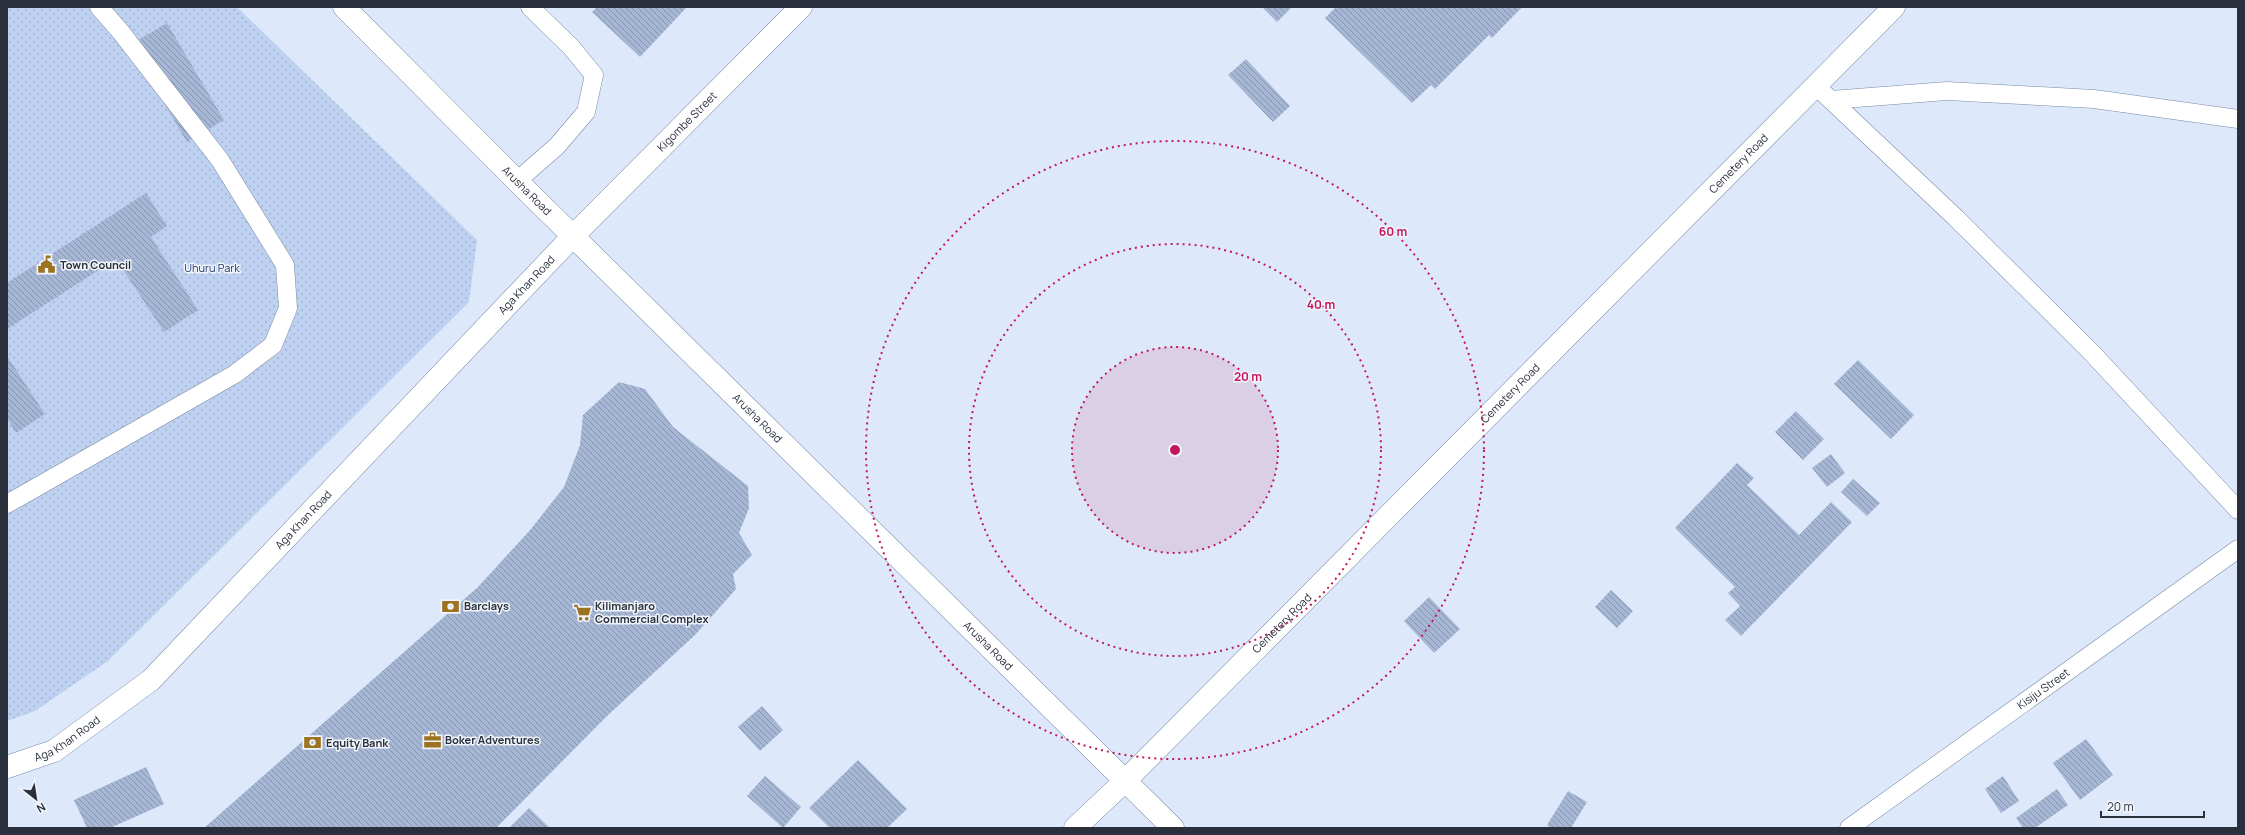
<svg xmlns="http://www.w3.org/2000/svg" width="2245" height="835" viewBox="0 0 2245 835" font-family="Manrope,sans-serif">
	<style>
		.park { fill: url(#park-dots) }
		.building { fill: url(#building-back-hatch) }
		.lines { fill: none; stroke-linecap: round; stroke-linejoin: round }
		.lane-casing { stroke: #7989a5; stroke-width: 19 }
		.street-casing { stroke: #7989a5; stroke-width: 23 }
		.secondary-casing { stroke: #7989a5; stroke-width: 23 }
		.lane { stroke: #fff; stroke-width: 18 }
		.street { stroke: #fff; stroke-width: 22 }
		.secondary { stroke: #fff; stroke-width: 22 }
		.ring { fill: none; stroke: #c2185b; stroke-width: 2; stroke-dasharray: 2 4 }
		.labels { text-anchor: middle; stroke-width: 3; stroke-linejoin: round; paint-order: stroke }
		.street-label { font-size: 11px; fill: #29303b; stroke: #f1f5fb }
		.poi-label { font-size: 11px; font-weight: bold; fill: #29303b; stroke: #f1f5fb; text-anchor: start }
		.park-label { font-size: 11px; fill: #1e3969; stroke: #f1f5fb }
		.centre { fill: #c2185b; stroke: #f1f5fb; stroke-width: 2 }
		.ring-label { font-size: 12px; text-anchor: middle; font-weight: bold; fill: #c2185b; stroke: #f1f5fb; stroke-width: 3; stroke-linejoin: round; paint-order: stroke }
	</style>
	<defs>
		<pattern id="park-dots" width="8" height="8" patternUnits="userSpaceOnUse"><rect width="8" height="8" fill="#bed1f0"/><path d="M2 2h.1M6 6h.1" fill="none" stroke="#a3b4cf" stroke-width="1.8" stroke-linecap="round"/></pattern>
		<pattern id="building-back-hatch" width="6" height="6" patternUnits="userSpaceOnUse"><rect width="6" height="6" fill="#a6b7d5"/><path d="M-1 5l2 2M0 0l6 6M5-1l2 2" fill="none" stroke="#8795ae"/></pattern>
	</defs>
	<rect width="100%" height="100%" fill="#dde9fb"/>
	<path class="park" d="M7,7H237L477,240L469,302L108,661L35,711L7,721Z"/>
	<path class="building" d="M597,7H687L640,57L592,12Z
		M1262,7H1292L1277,22Z
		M1336,7H1522L1492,38L1489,35L1435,89L1431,85L1412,103L1325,18Z
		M167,23L224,120L187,142L130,45Z
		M1246,59L1290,106L1273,122L1228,75Z
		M146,193L167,226L151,237L198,310L164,332L116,259L7,329V283Z
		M7,356L45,414L16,433L7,418Z
		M1858,360L1914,415L1891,439L1834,384Z
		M619,382L645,389L673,427L748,486L749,508L739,533L752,555L733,574L736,589L695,635L608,715L496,828H204L478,587L531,529L564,487L580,445L583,415Z
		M1796,411L1824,439L1803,460L1775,432Z
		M1831,454L1845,473L1827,487L1812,468Z
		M1737,463L1754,478L1747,485L1799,535L1831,502L1852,522L1741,636L1725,620L1740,606L1728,593L1735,587L1675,528Z
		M1853,479L1880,503L1867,516L1841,492Z
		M1611,590L1633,611L1617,628L1595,607Z
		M1429,597L1460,629L1434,653L1404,621Z
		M762,706L783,730L760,751L738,727Z
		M2086,739L2113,775L2080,800L2053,763Z
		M858,760L907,809L887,828H830L809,808Z
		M146,767L164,804L110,828H87L74,800Z
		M765,776L801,807L783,828L747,796Z
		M2003,776L2019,801L2001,813L1985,789Z
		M2057,789L2068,805L2035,828H2023L2016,818Z
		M1568,791L1587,802L1571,828H1551L1547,825Z
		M529,808L550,828H509Z"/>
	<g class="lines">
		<defs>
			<g id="lane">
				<path d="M1816,86L1956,218L2092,353L2238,510"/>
				<path d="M1831,100L1947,91L2094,99L2238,119"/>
				<path d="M517,181L557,146L586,112L594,75L571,47L530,7"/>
				<path d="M7,504L235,374L273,345L288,308L285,265L220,160L120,31L99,7"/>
				<path id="s1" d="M1849,828L2238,549"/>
			</g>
			<g id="street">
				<path id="s2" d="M7,767L54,751L151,680L573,236L801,7"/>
				<path d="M1075,828L1126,780"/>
			</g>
			<g id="secondary">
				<path id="s3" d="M344,7L517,181L1173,828"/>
				<path id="s4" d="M1126,780L1894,7"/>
			</g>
		</defs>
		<use href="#lane" class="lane-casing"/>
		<use href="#street" class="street-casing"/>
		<use href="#secondary" class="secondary-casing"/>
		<use href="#lane" class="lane"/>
		<use href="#street" class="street"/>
		<use href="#secondary" class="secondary"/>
	</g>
	<circle cx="1175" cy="450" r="103" fill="#c2185b" fill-opacity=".12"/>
	<g class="ring">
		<circle cx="1175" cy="450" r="103"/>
		<circle cx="1175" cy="450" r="206"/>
		<circle cx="1175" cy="450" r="309"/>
	</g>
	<defs>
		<symbol id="civic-bare" viewBox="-9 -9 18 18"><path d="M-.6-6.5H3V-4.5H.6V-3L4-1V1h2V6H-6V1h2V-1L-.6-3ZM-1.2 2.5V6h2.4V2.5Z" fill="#9c7421" stroke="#f1f5fb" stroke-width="2.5" paint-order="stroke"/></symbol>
		<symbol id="bank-bare" viewBox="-9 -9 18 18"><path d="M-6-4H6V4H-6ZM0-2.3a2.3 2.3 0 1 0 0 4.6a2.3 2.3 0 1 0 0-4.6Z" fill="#9c7421" stroke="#f1f5fb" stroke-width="2.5" paint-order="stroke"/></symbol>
		<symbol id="supermarket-bare" viewBox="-9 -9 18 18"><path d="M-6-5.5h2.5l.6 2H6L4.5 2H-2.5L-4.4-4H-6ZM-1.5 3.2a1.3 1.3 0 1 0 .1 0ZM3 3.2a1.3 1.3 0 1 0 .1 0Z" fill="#9c7421" stroke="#f1f5fb" stroke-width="2.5" paint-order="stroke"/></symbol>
		<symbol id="office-bare" viewBox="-9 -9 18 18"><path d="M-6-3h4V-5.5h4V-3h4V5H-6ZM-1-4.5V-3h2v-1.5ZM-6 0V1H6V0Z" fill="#9c7421" stroke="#f1f5fb" stroke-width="2.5" paint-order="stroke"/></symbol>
	</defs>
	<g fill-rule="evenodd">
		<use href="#civic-bare" x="34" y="252" width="25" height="25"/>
		<use href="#bank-bare" x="438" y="594" width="25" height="25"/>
		<use href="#supermarket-bare" x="570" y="600" width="25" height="25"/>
		<use href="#office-bare" x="420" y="728" width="25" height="25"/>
		<use href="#bank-bare" x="300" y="730" width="25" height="25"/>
	</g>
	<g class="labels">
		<g class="street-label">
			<text dy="4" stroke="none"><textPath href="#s2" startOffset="944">Kigombe Street</textPath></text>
			<text dy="4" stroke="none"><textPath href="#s4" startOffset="869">Cemetery Road</textPath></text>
			<text dy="4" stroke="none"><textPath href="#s3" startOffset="259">Arusha Road</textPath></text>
			<text dy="4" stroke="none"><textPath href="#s2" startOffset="715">Aga Khan Road</textPath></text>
			<text dy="4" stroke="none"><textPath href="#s4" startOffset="545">Cemetery Road</textPath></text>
			<text dy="4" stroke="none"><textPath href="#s3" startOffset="583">Arusha Road</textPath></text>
			<text dy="4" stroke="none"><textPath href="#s2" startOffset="391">Aga Khan Road</textPath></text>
			<text dy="4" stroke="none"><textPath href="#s4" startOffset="221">Cemetery Road</textPath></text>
			<text dy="4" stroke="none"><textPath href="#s3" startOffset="907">Arusha Road</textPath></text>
			<text dy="4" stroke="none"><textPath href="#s1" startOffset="239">Kisiju Street</textPath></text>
			<text dy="4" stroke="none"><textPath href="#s2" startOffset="67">Aga Khan Road</textPath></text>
		</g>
		<g class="poi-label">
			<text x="60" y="269">Town Council</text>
			<text x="464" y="610">Barclays</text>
			<text x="595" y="610">Kilimanjaro<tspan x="595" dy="13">Commercial Complex</tspan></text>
			<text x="445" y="744">Boker Adventures</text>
			<text x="326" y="747">Equity Bank</text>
		</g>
		<g class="park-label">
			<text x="212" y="272">Uhuru Park</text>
		</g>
	</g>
	<circle cx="1175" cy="450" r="6" class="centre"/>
	<g class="ring-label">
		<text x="1393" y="236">60 m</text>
		<text x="1321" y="309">40 m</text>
		<text x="1248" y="381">20 m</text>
	</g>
	<rect width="2245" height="835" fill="none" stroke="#29303b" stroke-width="16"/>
	<g transform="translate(36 799) rotate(150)" stroke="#f1f5fb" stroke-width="3" paint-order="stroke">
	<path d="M0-3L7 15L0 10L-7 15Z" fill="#29303b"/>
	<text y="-6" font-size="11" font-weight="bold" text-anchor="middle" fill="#29303b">N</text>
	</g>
	<path d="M2101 811v6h103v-6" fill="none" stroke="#29303b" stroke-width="2"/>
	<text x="2107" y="811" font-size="12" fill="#29303b" stroke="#f1f5fb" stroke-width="3" paint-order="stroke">20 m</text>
</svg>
